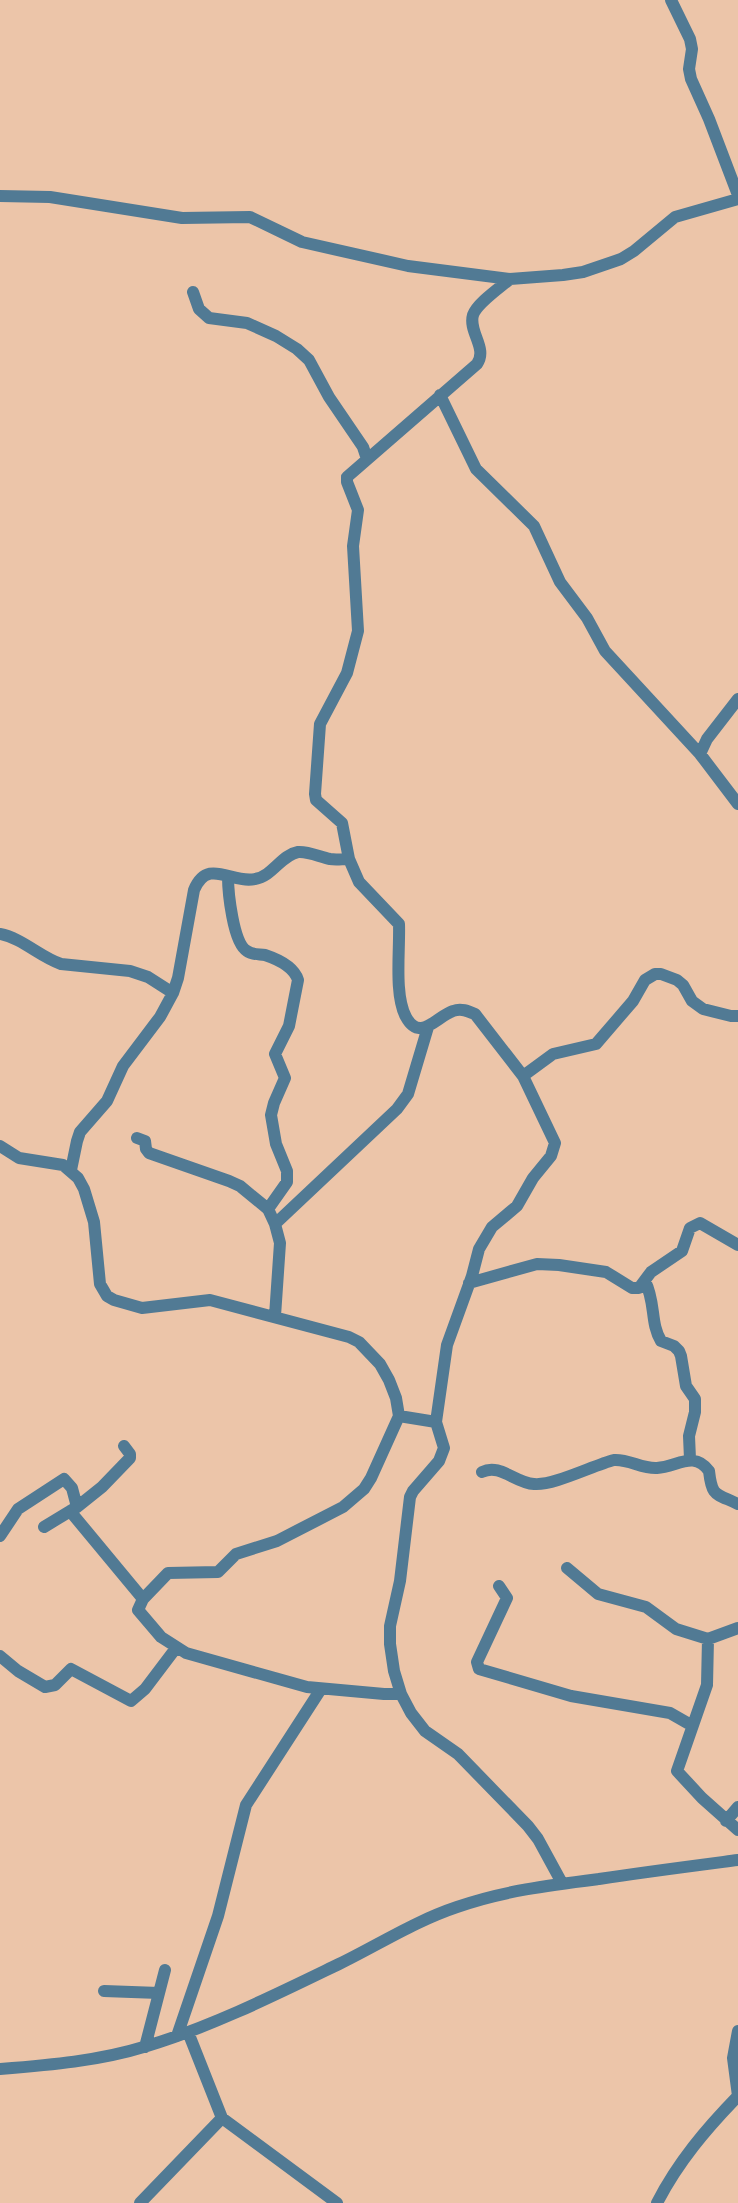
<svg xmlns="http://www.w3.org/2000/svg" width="738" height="2203" viewBox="0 0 738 2203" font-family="Spectral,serif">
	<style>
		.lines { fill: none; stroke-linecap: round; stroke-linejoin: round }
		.minor { stroke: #517a94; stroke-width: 12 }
	</style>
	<rect width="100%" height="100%" fill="#ecc5a9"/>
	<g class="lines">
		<path class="minor" d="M671,0L690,39L692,49L689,69L691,79L709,119L738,195
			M0,196L50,197L182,218L250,217L302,242L408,266L510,279L563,275L583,272L621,259L634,251L675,217L738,199
			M193,292L199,309L209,318L247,323L276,336L297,349L309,360L329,397L363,447L367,459
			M440,395L476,469L534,526L560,582L587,618L605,651L700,754L738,804
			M700,754L707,739L738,699
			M228,876C228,892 233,943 247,951C252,955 259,954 265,955C277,959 294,967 298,980L289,1026L275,1054L285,1078L274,1103L271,1115L276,1144L287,1171V1182L268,1209L275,1224L280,1243L275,1316
			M0,934C22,938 40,957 61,964L130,971L148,977L173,993
			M523,1076L553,1054L596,1044L633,1001L645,980L655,974H661L677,980L683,985L692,1001L703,1009L731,1016H738
			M137,1138L145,1141L146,1149L149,1153L229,1181L240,1186L268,1209
			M0,1146L19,1158L63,1165L78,1178L84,1189L94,1222L100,1284L107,1296L114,1300L142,1308L210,1300L349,1337L359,1342L380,1364L389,1380L396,1398L399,1416L371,1478L364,1489L343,1507L277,1541L236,1554L218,1572L168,1573L143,1599L138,1610L161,1637L186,1653L307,1687L384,1694H401L411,1713L425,1731L458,1754L528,1826L538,1839L562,1883
			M71,1170L77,1141L80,1132L107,1101L123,1066L160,1017L173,993L178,978L194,890C208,857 231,884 255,879C273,876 281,855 298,852C308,851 320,857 330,859C336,860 342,859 349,859
			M275,1224L397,1109L408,1094L428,1027
			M645,1281C656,1303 650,1323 661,1341L674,1346L679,1351L681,1356L686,1386L695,1399V1412L689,1436L690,1459
			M469,1283L537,1264L559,1265L606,1272L632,1288H639L651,1272L682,1251L690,1228L700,1223L738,1245
			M399,1416L436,1422
			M482,1472C500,1463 515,1483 534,1484C553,1486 594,1465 614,1460C629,1459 642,1469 657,1468C677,1467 694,1450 709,1471C712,1497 715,1493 738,1504
			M70,1511L143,1599
			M44,1527L77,1507L102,1487L130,1458V1454L124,1446
			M0,1536L18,1509L64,1479L72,1488L77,1507
			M567,1568L598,1594L646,1607L676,1629L708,1639
			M499,1586L507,1598L477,1662L479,1669L571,1696L670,1713L691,1725
			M738,1628L708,1639L707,1685L677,1771L702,1798L738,1830
			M0,1656L18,1671L45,1687L55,1685L71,1669L131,1701L145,1689L176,1648
			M401,1694L394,1671L390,1644V1626L400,1581L410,1497L413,1491L439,1461L444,1448L436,1422L447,1345L472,1276L479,1249L492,1227L517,1206L533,1178L551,1156L555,1143L523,1076L475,1014C468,1011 461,1008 453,1011C437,1016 420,1043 406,1017C394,995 400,950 399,924L359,882L349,859L342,823L316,800L315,794L320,724L347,673L358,631L353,546L358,510L347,482V477L477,364C488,348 468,332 473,315C477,303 501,287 510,279
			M726,1821L738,1807
			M104,1991L159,1993
			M738,2031L733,2058L738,2096
			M188,2032L222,2118
			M177,2036L218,1916L246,1805L321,1689
			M145,2047L165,1970
			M0,2069C50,2065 99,2061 147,2046C213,2026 277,1994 339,1964C378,1945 415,1921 457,1907C502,1891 551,1885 599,1879C645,1872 692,1866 738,1860
			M140,2203L222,2118L337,2203
			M657,2203C678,2162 706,2129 738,2096"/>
	</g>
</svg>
